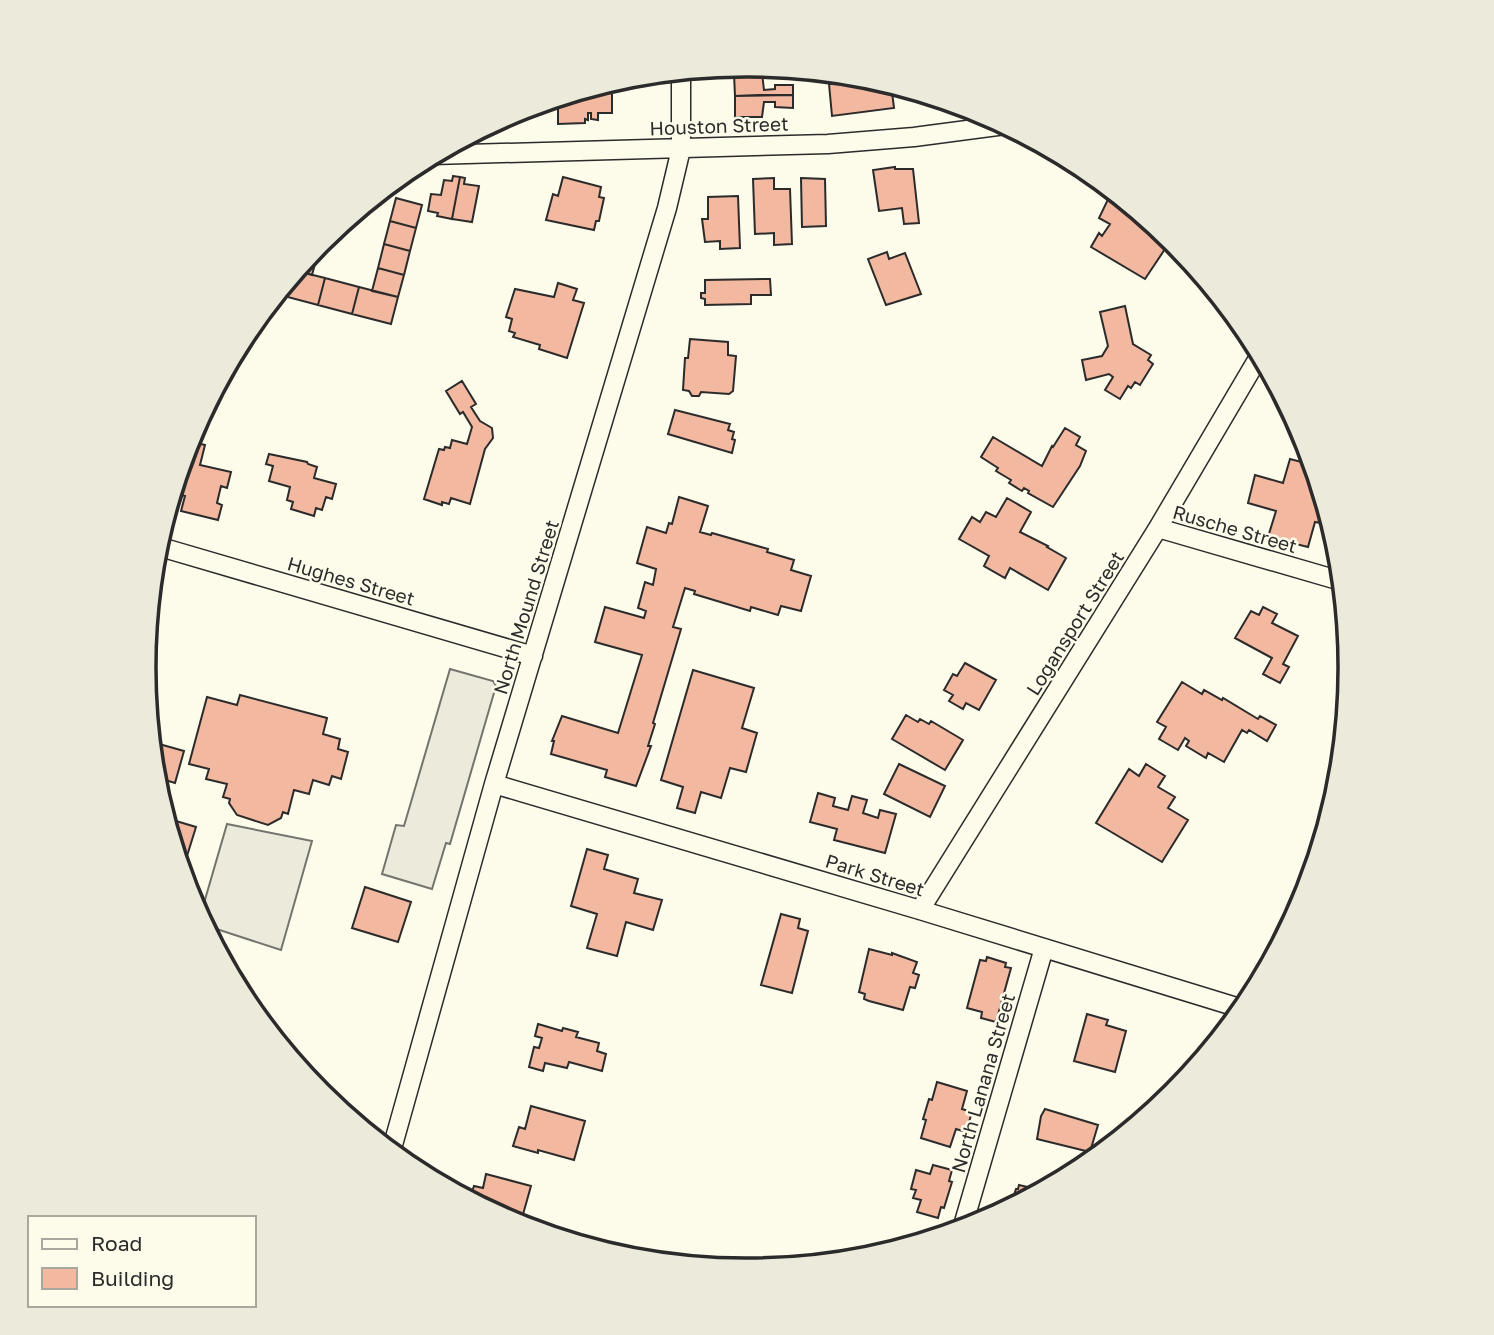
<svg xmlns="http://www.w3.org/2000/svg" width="1494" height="1335" viewBox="0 0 1494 1335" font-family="'Golos Text',sans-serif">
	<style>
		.parking { fill: #eceadb; stroke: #74746e; stroke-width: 2 }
		.building { fill: #f2b8a0; stroke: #2b2b2b; stroke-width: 2 }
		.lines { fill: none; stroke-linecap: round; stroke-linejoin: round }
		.street-casing { stroke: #2b2b2b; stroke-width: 21 }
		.street { stroke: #fdfbea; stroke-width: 18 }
		.labels { text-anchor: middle; stroke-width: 5; stroke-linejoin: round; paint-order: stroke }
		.street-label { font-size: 19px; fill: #2b2b2b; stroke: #fdfbea }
		.rim { fill: none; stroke: #2b2b2b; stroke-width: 3.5 }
	</style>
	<rect width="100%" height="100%" fill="#fdfbea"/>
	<path class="parking" d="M450,669L493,681L496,686L450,844L446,843L432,889L382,874L396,825L404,826Z
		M227,824L312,841L281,950L204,925L200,917Z"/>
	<path class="building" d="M762,73L764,90L775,89V85H793V95L735,96L734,74Z
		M874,79L877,80L878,85L891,84L894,108L832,116L829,84Z
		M617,80V89H612V113H598V120L591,119V113H588V120L585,119V123L558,124V104H564V101L546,102Z
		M759,95H793V108L775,107V102H764L762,117H735V96Z
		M895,167V169H913L919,223L904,224L902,208L879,211L873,170Z
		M453,176L460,177L452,219L437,216L438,213L428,211L431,194L441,195L444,180L452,181Z
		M460,177L465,178L464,184L479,186L472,222L452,219Z
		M563,177L601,187L599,197L604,198L599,221H596L594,230L546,220L553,194L558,196Z
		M774,178V189H790L792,244L774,245V233L755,234L753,179Z
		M801,178L825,179L826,226L802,227Z
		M1112,191L1171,240L1145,279L1091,247L1099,233L1102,236L1110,224L1099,218Z
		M738,196L740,248L720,249V241L705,242L702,219H708V197Z
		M396,198L422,205L416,228L390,221Z
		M390,221L416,228L410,251L384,244Z
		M384,244L410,251L404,275L378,268Z
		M315,248L319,249L312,275L297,271Z
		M887,252L889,259L905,253L921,294L886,305L868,259Z
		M378,268L404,275L398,297L372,291Z
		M297,271L325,278L318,305L280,295Z
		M325,278L359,287L352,314L318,305Z
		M770,279L771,295H751V304L705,305V299L701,298V293H705V280Z
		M558,283L577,289L573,300L584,303L567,358L539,349L540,345L513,337L515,333L509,331L512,319L506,317L515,289L554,297Z
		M359,287L398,297L391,324L352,314Z
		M1125,306L1133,344L1151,355L1148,360L1153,364L1140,385L1135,382L1131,388L1128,386L1120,399L1105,390L1113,377L1109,374L1086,380L1082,360L1102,356L1108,346L1100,312Z
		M690,339L728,342V355L736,356L733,391L729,394L701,392L699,396H692L689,391L683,390L685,358H688Z
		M462,381L476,404L471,407L480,421L492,428L493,438L485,449L470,504L451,498L449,504L442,502V505L424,499L439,449L444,450L445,447L450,448L452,440L467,444L472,427L463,412L460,414L446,391Z
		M675,410L730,424L728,430L734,432L732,439L735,440L732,453L668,434Z
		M1065,428L1080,437L1076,445L1086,451L1080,466L1053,507L1028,493L1029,491L1024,488L1022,491L1009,483L1011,480L996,471L998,468L981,457L993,437L1042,466L1052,446L1053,447Z
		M189,441L205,445L200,465L231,472L227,488L221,486L217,503L222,505L218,520L181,511L185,496L175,494Z
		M269,454L307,462L308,464L317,467L314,478L336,484L332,499L326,497L322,510L316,508L314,516L291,509L293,502L287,500L290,487L269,481L273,466L266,464Z
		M1290,459L1313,465L1325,508L1321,523L1315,522L1308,547L1268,537L1276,511L1248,503L1255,475L1283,483Z
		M679,497L708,506L700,532L711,535L712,533L768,549L767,552L794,560L791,570L811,576L801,611L781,606L778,615L751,607L750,611L694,594L695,591L685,588L673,627L681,629L653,723L655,724L648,746H651L636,786L605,777L607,770L551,754L554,741H552L562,716L618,733L642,655L595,642L605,607L644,618L646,611L638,608L645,582L653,585L656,569L637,563L647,527L666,533L669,523L672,524Z
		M1007,498L1031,512L1020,532L1048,546L1047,547L1066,558L1048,590L1010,568L1005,578L984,566L989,556L959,539L972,517L980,522L986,512L996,517Z
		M1263,607L1277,614L1272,623L1298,636L1283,664L1289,667L1280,683L1263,674L1272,658L1235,638L1251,611L1259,615Z
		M965,663L996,680L979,710L966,703L963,709L949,701L953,695L944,690L953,674L957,676Z
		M693,670L754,688L742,728L757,733L746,772L730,768L721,798L701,792L695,813L677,808L683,787L661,780Z
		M1182,682L1202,694L1204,690L1222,700L1223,698L1258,719L1260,716L1276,725L1267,741L1249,730L1247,733L1242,730L1224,762L1208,753L1206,758L1186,746L1189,741L1185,738L1178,750L1159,739L1166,727L1157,722Z
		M240,695L327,718L323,734L340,739L338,749L348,752L341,779L332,776L329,785L313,780L309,794L294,790L288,814L283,812L281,818L268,825L237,815L229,803L230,799L223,797L227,784L206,779L209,769L189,764L207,697L237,705Z
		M906,715L918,722L920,719L929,724L931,721L963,740L945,770L892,739Z
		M152,742L184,751L175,783L155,777Z
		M899,764L945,786L930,817L884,794Z
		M1146,764L1165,776L1158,787L1175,797L1168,808L1188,820L1162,862L1096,823L1129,769L1139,776Z
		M818,793L835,798L833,806L848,810L852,796L867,800L863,813L878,818L880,810L896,814L885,853L834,840L837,829L810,822Z
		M166,818L196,827L182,872Z
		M587,849L608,855L604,869L638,879L634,893L662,900L653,930L626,922L617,956L587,948L597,914L571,906Z
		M365,887L411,902L398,942L352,928Z
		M781,914L800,919L798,928L808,931L792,993L761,985Z
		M869,949L892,955V953L917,962L913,973L919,975L915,988L910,987L903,1010L869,1001L864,999L865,994L859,992Z
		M987,957L1006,963L1005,967L1011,968L996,1022L981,1018L982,1012L967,1008L980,960L986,961Z
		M1087,1014L1108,1020L1106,1025L1126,1031L1115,1072L1074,1061Z
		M538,1024L562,1031L563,1028L578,1032L576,1037L599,1043L597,1051L606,1054L602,1071L569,1062L567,1068L545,1063L543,1071L529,1067L534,1047L539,1048L542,1038L535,1036Z
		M937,1082L967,1091L962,1109L972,1112L966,1132L956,1129L950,1147L921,1138L926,1120L923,1119L929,1099L932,1100Z
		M531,1106L585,1121L574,1160L538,1150V1153L513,1146L519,1127L525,1129Z
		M1045,1109L1098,1125L1090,1152L1037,1139L1041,1116Z
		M933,1165L952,1170L949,1181L952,1182L944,1208L941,1207L938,1218L917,1212L921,1200L913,1198L916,1190L911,1189L916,1170L930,1174Z
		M486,1174L531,1186L520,1225L470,1198L474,1186L483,1188Z
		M1019,1185L1036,1189V1187L1044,1189L1014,1205L1015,1202L1012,1201L1016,1189H1018Z"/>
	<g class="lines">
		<defs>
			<path id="street" d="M433,155L828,144L914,137L1005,125
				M1158,528L1341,581
				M157,546L533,656
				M494,784L920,910L1243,1009
				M920,910L1158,528L1260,355
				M391,1152L494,784L667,208L681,149V71
				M962,1229L1044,948"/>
		</defs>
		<use href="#street" class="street-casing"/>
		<use href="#street" class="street"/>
	</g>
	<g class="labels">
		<g class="street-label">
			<text transform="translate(719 126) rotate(-2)" y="7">Houston Street</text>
			<text transform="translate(1235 529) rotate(16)" y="7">Rusche Street</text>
			<text transform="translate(351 581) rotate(16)" y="7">Hughes Street</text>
			<text transform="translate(526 607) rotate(-73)" y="7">North Mound Street</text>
			<text transform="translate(1075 623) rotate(-58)" y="7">Logansport Street</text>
			<text transform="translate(875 875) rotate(17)" y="7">Park Street</text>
			<text transform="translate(983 1083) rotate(-74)" y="7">North Lanana Street</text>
		</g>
	</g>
	<path d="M0 0H1494V1335H0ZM746 77H748A590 590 0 0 1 1338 667V668A590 590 0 0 1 748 1258H746A590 590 0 0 1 156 668V667A590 590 0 0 1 746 77Z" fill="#eceadb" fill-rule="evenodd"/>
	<path class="rim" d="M746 77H748A590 590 0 0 1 1338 667V668A590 590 0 0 1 748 1258H746A590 590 0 0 1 156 668V667A590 590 0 0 1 746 77Z"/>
	<rect x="28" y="1216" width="228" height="91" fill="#fdfbea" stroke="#a9a89e" stroke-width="2"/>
	<rect x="42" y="1239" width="35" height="10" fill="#fdfbea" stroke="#a9a89e" stroke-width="2"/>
	<text x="91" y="1251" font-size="21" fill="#2b2b2b">Road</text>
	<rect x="42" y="1268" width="35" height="21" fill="#f2b8a0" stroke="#a9a89e" stroke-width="2"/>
	<text x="91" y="1286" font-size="21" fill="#2b2b2b">Building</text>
</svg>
